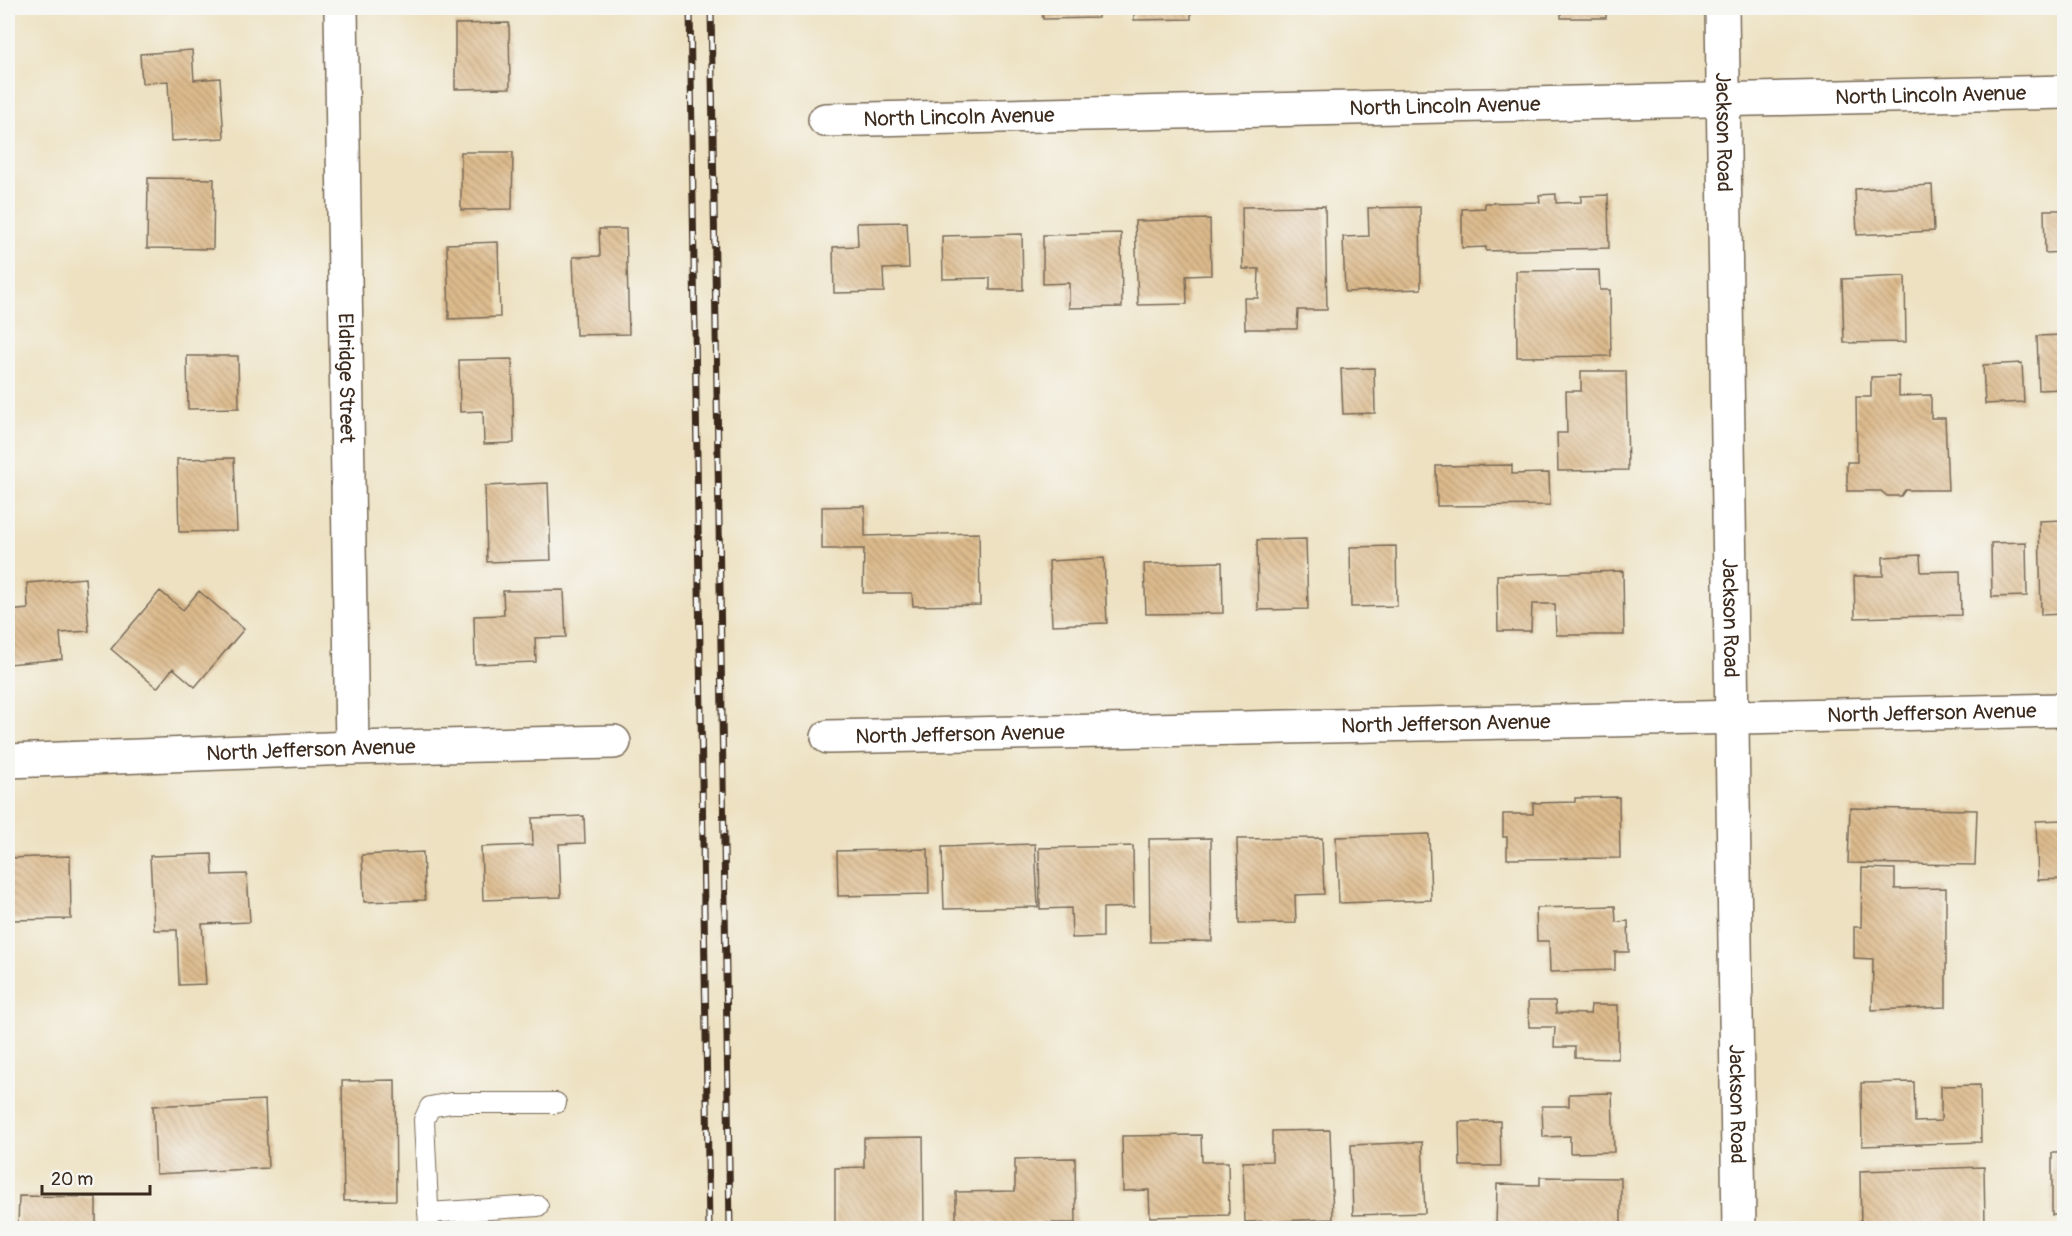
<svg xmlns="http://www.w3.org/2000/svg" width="2072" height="1236" viewBox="0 0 2072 1236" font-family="Pangolin,sans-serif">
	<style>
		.building { fill: url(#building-back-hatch) }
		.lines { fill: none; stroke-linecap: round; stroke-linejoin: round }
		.service-casing { stroke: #796a57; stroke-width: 22 }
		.minor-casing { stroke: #796a57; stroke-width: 36 }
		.service { stroke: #fff; stroke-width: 20 }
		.minor { stroke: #fff; stroke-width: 33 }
		.rail-casing { stroke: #3b2a1e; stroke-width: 7 }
		.rail { stroke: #f6f6f2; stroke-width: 4.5; stroke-dasharray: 14; stroke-linecap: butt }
		.labels { text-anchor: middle; stroke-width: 5; stroke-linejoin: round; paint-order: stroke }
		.street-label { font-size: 21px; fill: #3b2a1e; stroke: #f6f6f2 }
	</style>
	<defs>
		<pattern id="building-back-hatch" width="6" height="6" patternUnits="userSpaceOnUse" patternTransform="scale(1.5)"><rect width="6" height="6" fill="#ddbb8d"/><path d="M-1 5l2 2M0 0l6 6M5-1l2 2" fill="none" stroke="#b49873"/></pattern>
	</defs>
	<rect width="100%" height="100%" fill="#f6f6f2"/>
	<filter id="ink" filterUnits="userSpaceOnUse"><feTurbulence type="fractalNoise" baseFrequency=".0167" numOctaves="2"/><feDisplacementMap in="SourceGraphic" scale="12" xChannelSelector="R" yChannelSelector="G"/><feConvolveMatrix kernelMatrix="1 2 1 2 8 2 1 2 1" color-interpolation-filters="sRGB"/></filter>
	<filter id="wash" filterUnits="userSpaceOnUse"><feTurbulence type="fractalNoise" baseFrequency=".008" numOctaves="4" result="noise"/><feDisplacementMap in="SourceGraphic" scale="24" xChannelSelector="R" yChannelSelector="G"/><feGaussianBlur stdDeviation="1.35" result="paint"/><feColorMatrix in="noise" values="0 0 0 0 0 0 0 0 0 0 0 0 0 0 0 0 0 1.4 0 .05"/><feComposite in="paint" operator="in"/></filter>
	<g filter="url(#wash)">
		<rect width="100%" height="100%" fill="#ede1c1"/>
		<g id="blocks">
			<path class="building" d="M158,8H213V10L158,12Z
				M1042,8H1098V18L1043,19Z
				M1134,8H1191V19L1134,20Z
				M1561,8H1606V18H1561Z
				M509,23L510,88L455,89V24Z
				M192,50L194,80L220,78L224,138L171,141L168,81L142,83L140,54Z
				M461,152H513L512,209L461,210Z
				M148,178L214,179L213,249L147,248Z
				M1932,185L1934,231L1857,235L1855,189Z
				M1556,194V203L1581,202V196L1608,195L1609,248L1486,251V247L1462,248V209L1485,208V203L1540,202L1539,195Z
				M1325,206L1327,310H1298L1297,329H1245L1244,298H1258L1259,269H1243L1242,207Z
				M1420,207L1421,289L1345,292L1343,237L1369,236L1368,208Z
				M2044,210H2064V252L2045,253Z
				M1210,219L1211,275L1186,276L1187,304L1138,305L1135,221Z
				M907,222L909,268L883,269L884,292L834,293L833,247L858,246L857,223Z
				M599,229H626L629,334L576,335L573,257L600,256Z
				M1121,233L1122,307L1069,308V283L1043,284V235Z
				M1022,234L1023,290H990V278L943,279L942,236Z
				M498,242L500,317L449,319L447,244Z
				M1599,270L1600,290H1610L1611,356L1517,357L1516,271Z
				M1905,276L1906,342L1844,343L1842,279Z
				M2064,335V389L2039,390L2037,336Z
				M187,356H238L239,408L188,409Z
				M512,359L514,443L484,444L483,411L460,412L459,360Z
				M2022,363L2024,402L1985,404L1983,365Z
				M1374,368L1375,413L1343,414L1341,369Z
				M1581,371H1626L1628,470L1558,471L1557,433H1567L1566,391H1581Z
				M1899,376V396L1931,395V418H1945L1948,490H1905L1901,496H1887L1881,491H1847V462H1857L1856,397H1871V377Z
				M234,458L237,531L179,532L177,459Z
				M1512,465V474L1549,473L1550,505L1437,506L1436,466Z
				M548,483L551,560L487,562L485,486Z
				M865,506V536L979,533L980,605L913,606L912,593H863L864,549H822V507Z
				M2064,520V614L2041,615L2039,521Z
				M1306,539L1308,609L1258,610L1257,540Z
				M2026,542L2027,596L1992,597L1991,543Z
				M1396,546L1397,606L1351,607L1350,547Z
				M1920,555L1921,572L1960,571L1961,615L1855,618L1854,576H1883V557Z
				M1104,558L1107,623L1052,625L1049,561Z
				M1222,562L1223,613L1146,614L1144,564Z
				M1623,571L1624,635H1556L1555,604H1532L1531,631H1498L1497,575Z
				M85,578L89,631L60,633L62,659L8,664V611L28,609L27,583Z
				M564,590L566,637L535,638L536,662L475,664L474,616L504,615L503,591Z
				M160,591L183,610L199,591L244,629L195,687L173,668L157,688L111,649Z
				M1619,797L1620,858L1507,859V837H1503V814H1533V803L1575,802V798Z
				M1850,808L1977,810L1975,865L1848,863Z
				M584,816L585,843L559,844L561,897L483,900L481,847L533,845L532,818Z
				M2064,820V879L2038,880L2036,821Z
				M1429,834L1431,900L1339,903L1336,837Z
				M1211,838L1212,941L1150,942L1149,839Z
				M1322,838L1324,894L1295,895L1296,923L1239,924L1237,839Z
				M1035,844L1038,907L944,909L942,847Z
				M1133,846L1134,907L1103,908V937L1072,938L1071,908L1040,909L1039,848Z
				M928,849L929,894L838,896L837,851Z
				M423,852L425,900L364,902L362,855Z
				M212,854L213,875L247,874L250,922L202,924L206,984L179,985L177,930H154L150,856Z
				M70,856L71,919L8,920V858Z
				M1862,868L1895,869V889L1946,888V1007L1872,1010L1873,959L1854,958V927H1861Z
				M1615,906L1616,922L1628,921L1629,952H1615V970L1550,972L1549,941H1537L1536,908Z
				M1528,1001H1555L1556,1013L1590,1014L1591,1005H1618V1059L1575,1058V1047H1554L1555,1027H1529Z
				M395,1080L396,1200L344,1201L342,1081Z
				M1914,1082L1915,1122L1941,1121V1086L1980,1085L1981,1142L1862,1146L1861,1083Z
				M1612,1093L1614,1152L1570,1153V1136L1543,1137L1542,1106H1569V1094Z
				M265,1100L268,1168L156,1174L153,1106Z
				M1500,1121L1501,1166H1460L1459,1122Z
				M1330,1130L1333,1219L1245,1222L1243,1162L1272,1161V1131Z
				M1201,1135L1202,1162H1228L1229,1215L1150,1217L1149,1190L1123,1191L1122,1136Z
				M923,1137L924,1225H835V1168L864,1167V1138Z
				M1422,1142L1425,1213L1353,1215L1351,1145Z
				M2052,1153H2064V1215H2052Z
				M1075,1158L1076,1223H956V1192L1015,1191V1159Z
				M1984,1167L1985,1226L1861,1228L1860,1171Z
				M1540,1177L1621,1178V1228H1496L1497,1184L1540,1185Z
				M19,1196L96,1197V1228H18Z"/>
		</g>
	</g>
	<g filter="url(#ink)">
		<use href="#blocks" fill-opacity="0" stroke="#796a57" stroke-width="1.5"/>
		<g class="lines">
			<defs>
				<path id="service" d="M428,1213L538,1206
					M429,1228L424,1120L430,1107L451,1103H556"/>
				<g id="minor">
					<path id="s1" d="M341,8L352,748"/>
					<path id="s2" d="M1722,8L1739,1228"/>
					<path id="s3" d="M825,120L2064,92"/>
					<path id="s4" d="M828,737L2064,710"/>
					<path id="s5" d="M8,761L352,748L614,742"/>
				</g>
			</defs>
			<use href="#service" class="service-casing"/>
			<use href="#minor" class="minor-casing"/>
			<use href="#service" class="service"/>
			<use href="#minor" class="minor"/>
			<defs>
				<path id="rail" d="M690,8L709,1228
					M711,8L730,1228"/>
			</defs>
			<use href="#rail" class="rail-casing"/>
			<use href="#rail" class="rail"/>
		</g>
	</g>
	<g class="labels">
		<g class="street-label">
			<text dy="7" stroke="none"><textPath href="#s3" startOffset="1106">North Lincoln Avenue</textPath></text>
			<text dy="7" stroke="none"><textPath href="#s3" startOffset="620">North Lincoln Avenue</textPath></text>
			<text dy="7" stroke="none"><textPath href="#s3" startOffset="134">North Lincoln Avenue</textPath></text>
			<text dy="7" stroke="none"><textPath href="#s2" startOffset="124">Jackson Road</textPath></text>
			<text dy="7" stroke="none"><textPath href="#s1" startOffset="370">Eldridge Street</textPath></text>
			<text dy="7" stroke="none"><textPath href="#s2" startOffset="610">Jackson Road</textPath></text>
			<text dy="7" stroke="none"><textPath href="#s4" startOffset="1104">North Jefferson Avenue</textPath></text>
			<text dy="7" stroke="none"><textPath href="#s4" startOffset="618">North Jefferson Avenue</textPath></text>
			<text dy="7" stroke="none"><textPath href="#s4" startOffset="132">North Jefferson Avenue</textPath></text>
			<text dy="7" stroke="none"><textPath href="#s5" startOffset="303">North Jefferson Avenue</textPath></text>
			<text dy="7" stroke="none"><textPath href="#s2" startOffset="1096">Jackson Road</textPath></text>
		</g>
	</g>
	<rect width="2072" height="1236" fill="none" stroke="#f6f6f2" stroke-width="30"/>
	<path d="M42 1185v9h108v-9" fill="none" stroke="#3b2a1e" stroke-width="3"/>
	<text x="51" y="1185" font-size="18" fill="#3b2a1e" stroke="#f6f6f2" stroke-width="4.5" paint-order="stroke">20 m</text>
</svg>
